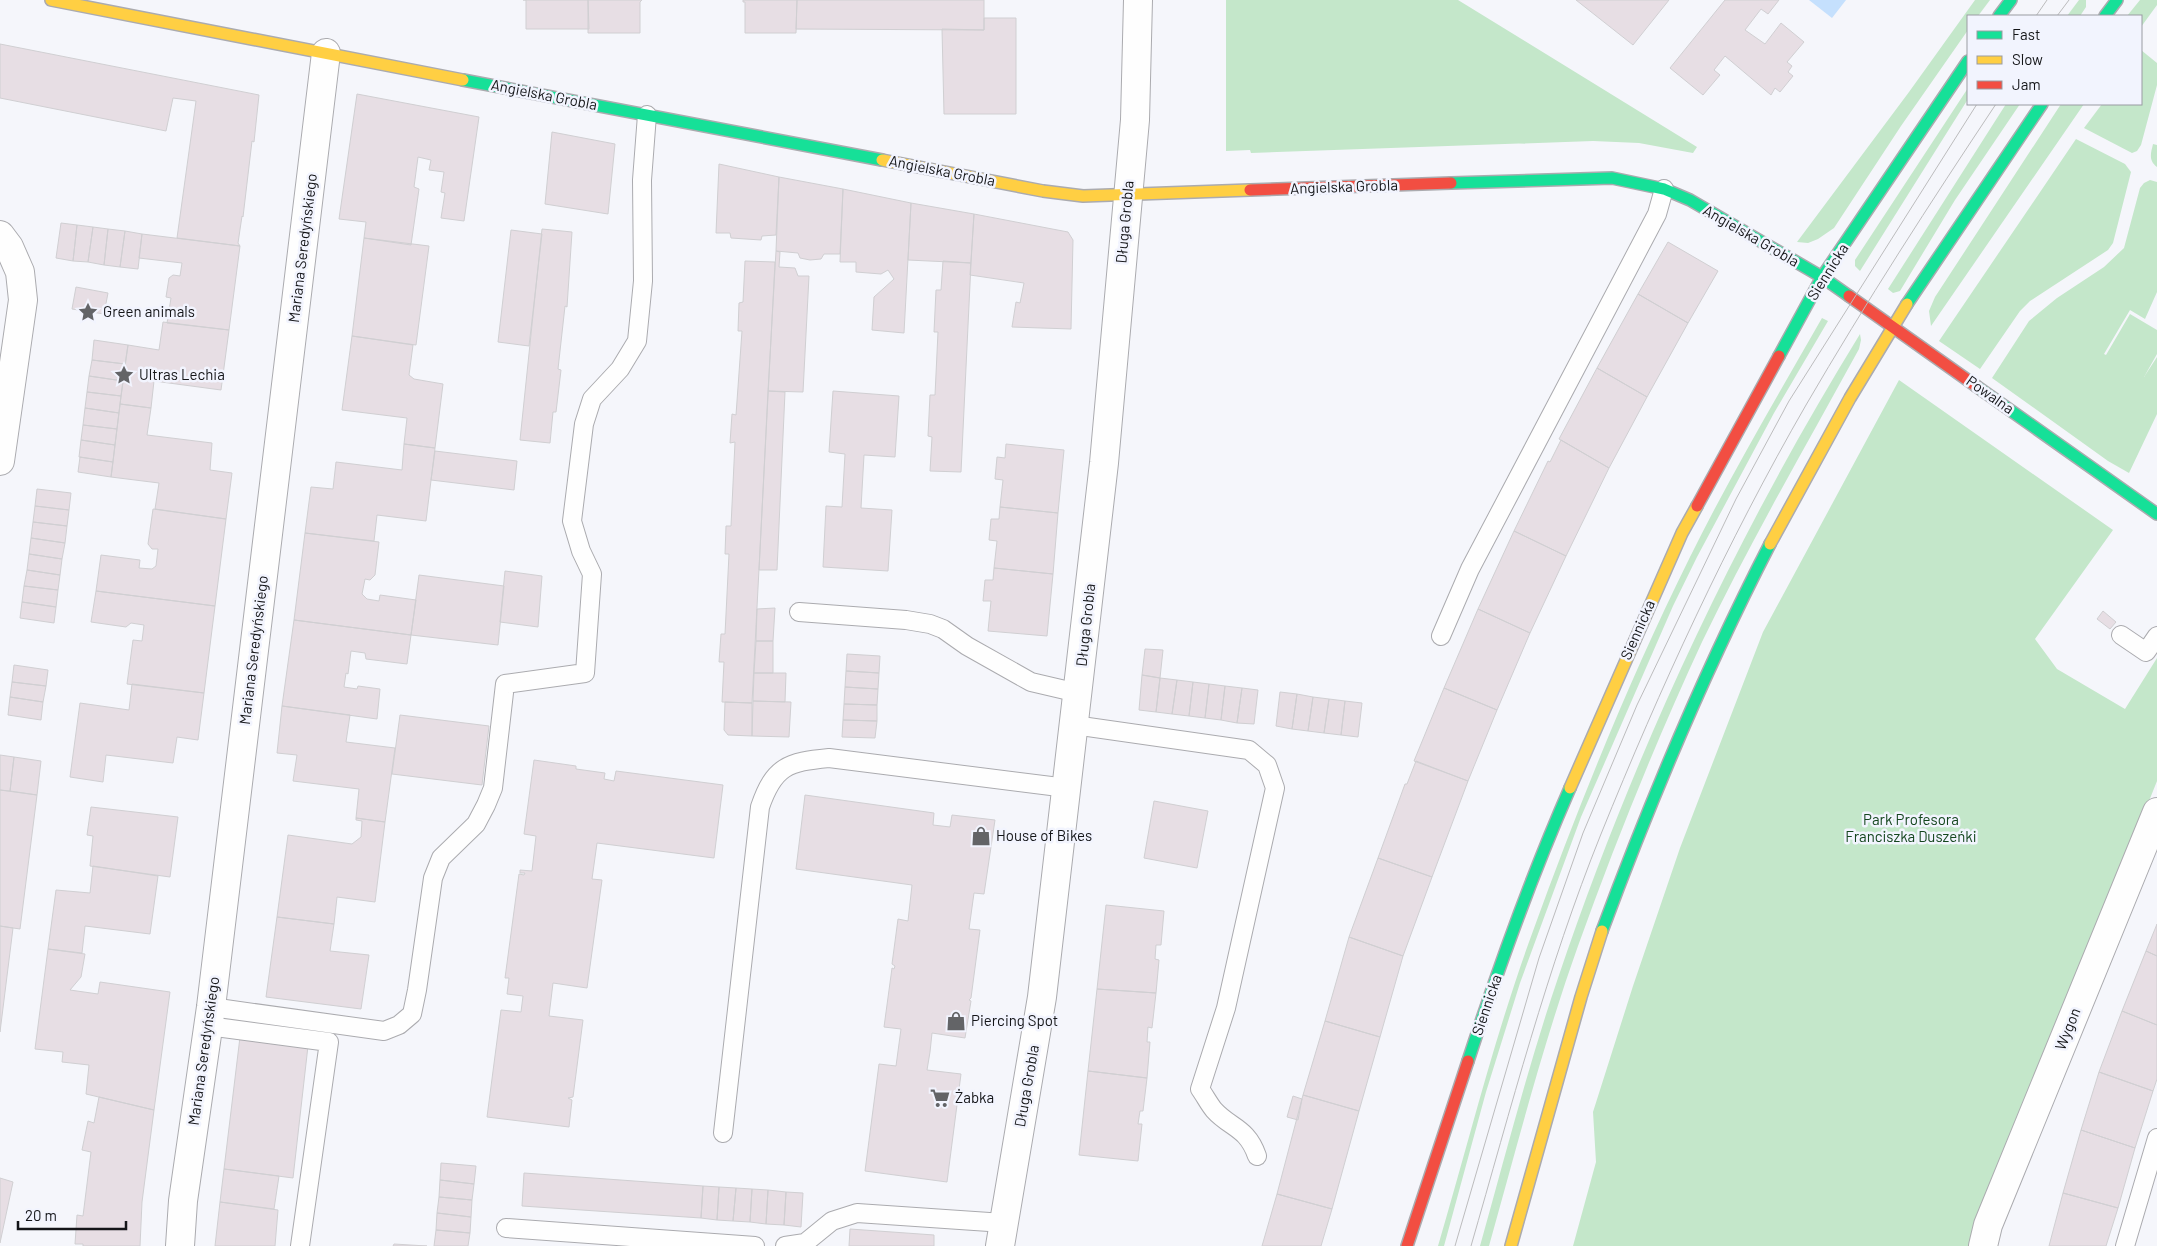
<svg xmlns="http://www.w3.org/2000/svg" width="2157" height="1246" viewBox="0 0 2157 1246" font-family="Barlow,sans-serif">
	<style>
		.green { fill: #c4e7ca }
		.water { fill: #c5e0fd }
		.building { fill: #e7dee4; stroke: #d0cfd2 }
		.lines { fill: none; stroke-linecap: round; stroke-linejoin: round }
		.lane-casing { stroke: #ababaf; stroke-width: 20 }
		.street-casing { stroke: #ababaf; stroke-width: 30 }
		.fast-casing { stroke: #ababaf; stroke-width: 14 }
		.slow-casing { stroke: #ababaf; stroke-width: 14 }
		.jam-casing { stroke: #ababaf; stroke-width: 14 }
		.lane { stroke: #fefefe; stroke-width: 18 }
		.street { stroke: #fefefe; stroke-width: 28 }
		.fast { stroke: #16e098; stroke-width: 11 }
		.slow { stroke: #ffcf43; stroke-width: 11 }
		.jam { stroke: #f24e42; stroke-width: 11 }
		.tram { stroke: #bcbcbd; stroke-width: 1 }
		.labels { text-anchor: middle; stroke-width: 5; stroke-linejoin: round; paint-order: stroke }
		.street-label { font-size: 15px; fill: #141518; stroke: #f2f4fe }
		.poi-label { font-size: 15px; fill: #141518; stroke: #f2f4fe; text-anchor: start }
		.park-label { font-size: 15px; fill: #14461e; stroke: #f2f4fe }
	</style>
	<rect width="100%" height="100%" fill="#f5f6fb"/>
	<path class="green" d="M1226,0H1458L1697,147L1693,153L1639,143L1593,141L1251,153L1250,150L1226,151Z
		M1975,0H1990L1978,16H1968V30L1901,126L1834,228L1818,239L1808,243L1797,242L1909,92Z
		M2079,0H2086V7L2080,16H2067Z
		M2140,0H2157V5L2141,27V16H2127Z
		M2141,50L2157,63V85L2141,145L2137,151L2132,153L2084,128L2102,104H2141Z
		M1968,88V99L1860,271L1855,266V260Z
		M2006,104H2020L1955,200L1900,291L1893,293L1888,289Z
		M2061,104H2084L1931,326L1929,311L1935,297Z
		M2076,139L2125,164L2131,172L2113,243L2108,250L2030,301L2020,311L1980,369L1939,341Z
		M2153,144L2157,145V167C2148,160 2151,153 2153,144Z
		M2150,180L2157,182V292L2145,319L2130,310L2104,354L2106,355L2130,314L2157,330V354L2144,377L2157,357V414L2129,473L2108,461L1992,378L2029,321L2057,298L2104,267L2124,248L2140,188L2144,183Z
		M1822,318L1828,321L1774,413L1697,557L1673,606L1581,817L1520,983L1486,1092L1444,1246H1438C1469,1141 1495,1034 1533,931C1579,804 1630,678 1690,557C1730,476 1777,397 1822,318Z
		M1860,334L1861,340L1859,349C1806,446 1750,542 1702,642C1656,741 1615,843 1578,946C1543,1044 1517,1146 1489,1246H1480C1505,1157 1528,1066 1558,978C1634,753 1735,537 1860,334Z
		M1899,380L2113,530L2035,639L2057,669L2125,709L2157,658V781L1971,1246H1573L1596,1162L1593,1112L1633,986L1680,848L1763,632Z"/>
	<path class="water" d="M1809,0H1846L1832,18Z"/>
	<path class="building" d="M523,0H588L589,29H526V0Z
		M588,0H642L640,2V33H588Z
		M743,0H797L796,33H745V2H743Z
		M797,0H984V30L796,29Z
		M1576,0H1669L1633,45Z
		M1725,0H1779L1768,14L1761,9L1745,30L1765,44L1781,23L1804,42L1787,62L1792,66L1788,72L1793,76L1780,92L1775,88L1771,95L1725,56L1714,70L1720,75L1703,95L1670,68Z
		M984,18H1016V114H944L942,29L984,30Z
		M0,44L259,95L254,142L252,141L243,217L242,216L238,243L240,246L177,238L196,101L173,98L166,131L0,98Z
		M357,94L479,117L464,221L441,218L445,193L441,192L444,172L429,170L431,160L418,157L414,187L419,189L411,245L364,238L366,222L339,219Z
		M552,132L615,144L608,214L545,204Z
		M719,164L779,177L776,235L762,236L761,240L731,238L730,233H716Z
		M779,177L843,189L840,254H824L821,259L810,260L800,258L798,253L776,251Z
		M843,189L911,203L904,333L872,330L874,297L894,279L888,270L881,274L856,272V262H840Z
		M911,203L974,214L971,263L908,260Z
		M974,214L1068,232L1073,240L1071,329L1012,327L1016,302L1020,303L1024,283L970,275Z
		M61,223L77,225L73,261L56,258Z
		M77,225L93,227L88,262L73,261Z
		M93,227L108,229L104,265L88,262Z
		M108,229L125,231L120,267L104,265Z
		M542,229L572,232L567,307L565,306L558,369L561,370L556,412H553L550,443L520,440Z
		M511,230L542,234L529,346L498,342Z
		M125,231L142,234L138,269L120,267Z
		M142,234L240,246L229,330L167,323L171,298L166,297L169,278L173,275L180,276L182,263L139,258Z
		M364,238L429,246L416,345L352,336Z
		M1668,242L1718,271L1688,323L1638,294Z
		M776,251L780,252L779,267L795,268L798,276H809L803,392L768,391Z
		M745,261L775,262L752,703L722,702L724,662H719L721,634H725L729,554H725L726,526H731L735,442L730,443L732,414L736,415L742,331H738L739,303L743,302Z
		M943,261L971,263L961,472L930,471L932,437L928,436L930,395H935L938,332H934L936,290H941Z
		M76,287L108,293L104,314L72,309Z
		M1638,294L1688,323L1647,397L1597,368Z
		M163,322L229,330L221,390L154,381L151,408L120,404L128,345L159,350Z
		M352,336L413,345L409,375L414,379L443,384L435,448L404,444L407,418L342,410Z
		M94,340L128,345L125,364L92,360Z
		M92,360L125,364L123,381L89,376Z
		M1597,368L1647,397L1609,468L1559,439Z
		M89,376L123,381L121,396L87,392Z
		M768,391L785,392L777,570H759Z
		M833,391L899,396L895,457L864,455L861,508L892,510L888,571L823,567L826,506L842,507L845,454L829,452Z
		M87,392L121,396L119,413L85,408Z
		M120,404L151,408L147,435L212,443L210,470L232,473L226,519L155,509L159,483L111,477Z
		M85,408L119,413L117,429L83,425Z
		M83,425L117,429L115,445L81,440Z
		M81,440L115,445L113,462L79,457Z
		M1561,440L1609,468L1566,556L1514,531L1548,461L1550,462Z
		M404,444L435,448L426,521L377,515L374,541L305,533L311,487L333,489L336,462L402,470Z
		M1006,444L1064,450L1058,513L1000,507L1003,480L995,479L997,457L1005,458Z
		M435,451L517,461L514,490L431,480Z
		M80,457L113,462L111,477L78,472Z
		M37,489L71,493L69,510L35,506Z
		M35,506L69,510L67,526L33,522Z
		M1000,507L1058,513L1053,574L994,568L997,541L989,540L991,519H999Z
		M153,509L226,519L215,606L96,591L101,555L140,560L139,568L152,569L156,566L158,549H152L148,544Z
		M33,522L67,526L65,543L31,538Z
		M1514,531L1566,556L1530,633L1478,609Z
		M305,533L379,542L375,575L370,580L365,579L362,594L367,599L379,601L380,595L416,600L411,635L294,620Z
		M31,538L65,543L62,559L29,554Z
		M29,554L62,559L60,575L27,570Z
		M994,568L1053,574L1047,636L988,631L991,601H983L985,580H993Z
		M27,570L60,575L58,590L24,586Z
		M505,571L542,576L538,627L500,622Z
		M419,575L504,586L498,645L411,635Z
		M24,586L58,590L56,607L22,602Z
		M96,591L215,606L204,693L127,684L133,640L142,641L144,625L131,623L126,627L91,622Z
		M22,602L56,607L54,623L20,618Z
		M775,608L773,641H756L757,609Z
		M1478,609L1530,633L1497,710L1444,688Z
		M2103,611L2116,622L2110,629L2097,619Z
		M294,620L411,635L407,664L366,659L365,653L351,651L348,674L346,673L344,687L357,689L358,686L380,689L377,719L282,706Z
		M756,641H773V673H754Z
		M1145,649L1163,650L1160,678L1142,675Z
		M847,654L880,656L879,673L846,671Z
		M14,665L48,670L46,686L12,682Z
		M846,671L879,673L878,689L845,687Z
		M754,673H786L785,702L753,701Z
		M1142,675L1160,678L1156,712L1139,710Z
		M1160,678L1177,680L1172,714L1156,712Z
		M1177,680L1193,682L1189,716L1172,714Z
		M12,682L46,686L43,702L10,697Z
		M1193,682L1209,684L1205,718L1189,716Z
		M132,684L204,693L198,740L177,737L173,763L106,755L103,782L70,777L80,703L129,710Z
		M1209,684L1225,686L1221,720L1205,718Z
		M1225,686L1242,688L1237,723L1221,720Z
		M845,687L878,689L877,705L844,704Z
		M1242,688L1258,690L1254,724L1237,723Z
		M1444,688L1497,710L1468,781L1414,761Z
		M1280,692L1297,694L1292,729L1276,726Z
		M1297,694L1313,697L1308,731L1292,729Z
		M10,697L43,702L41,720L8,715Z
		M1313,697L1329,699L1324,733L1308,731Z
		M1329,699L1345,701L1341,735L1324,733Z
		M753,701L791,702L789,737L752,736Z
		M1345,701L1362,703L1358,737L1341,735Z
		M725,702L752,703V736L728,735L724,730Z
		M844,704L877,705V721L843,720Z
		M282,706L350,715L346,742L395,748L385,822L356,818L359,789L293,781L297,755L277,753Z
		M400,715L489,726L482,785L392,774Z
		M843,720L877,721L875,738L842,737Z
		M0,755L14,757L10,791L0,790Z
		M14,757L41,761L37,795L10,791Z
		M534,760L576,766V769L605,773L604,779L614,781L616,771L723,785L714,858L597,843L592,879L602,880L587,988L553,983L549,1016L583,1020L573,1097L568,1098L572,1100L569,1127L487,1117L501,1010L521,1012L523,996L507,994L509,978H505L519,874L524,875L525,873H520V870L532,871L536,836L524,834Z
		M1416,761L1468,781L1432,877L1378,858L1405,784H1407Z
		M0,790L37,795L20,929L0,926Z
		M805,795L934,813L933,825L950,827L952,815L995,820L984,894L974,893L969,929L980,930L971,998L969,1000L971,1001L965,1038L932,1033L930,1052L927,1070L961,1074L947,1182L865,1171L879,1064L896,1066L901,1029L884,1027L892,968L894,969L895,966L892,964L898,919L908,921L912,885L796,869Z
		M1154,801L1208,811L1197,868L1144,858Z
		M91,807L178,817L170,877L90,866L93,836L87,835Z
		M356,818L385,822L375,902L337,897L334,924L277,917L288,835L352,844L361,837L362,821L356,820Z
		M1378,858L1432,877L1403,956L1349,937Z
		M93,866L158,876L150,934L85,926L82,953L48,949L56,890L90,893Z
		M1106,905L1164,911L1161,945H1156L1155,959L1159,960L1156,993L1097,989Z
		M277,917L334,924L330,951L369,955L361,1009L266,997Z
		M2157,924V956L2146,951Z
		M0,926L13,928L0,1032Z
		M1349,937L1403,956L1380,1037L1325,1021Z
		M48,949L85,954L81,977L70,990L98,994L100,982L170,992L154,1110L86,1094L89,1065L62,1062L63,1052L35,1049Z
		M2146,951L2157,956V1025L2122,1011Z
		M1097,989L1156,993L1152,1028L1148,1027L1147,1042H1150L1147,1078L1088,1071Z
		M2122,1011L2157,1025V1079L2153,1091L2099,1072Z
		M1325,1021L1380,1037L1359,1111L1303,1095Z
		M240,1037L308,1046L293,1178L224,1169Z
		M1088,1071L1147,1078L1143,1111H1140L1138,1124H1142L1138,1161L1079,1155Z
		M2099,1072L2153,1091L2135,1148L2081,1130Z
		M1303,1095L1359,1111L1332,1209L1277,1194Z
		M1293,1096L1302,1099L1298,1120L1287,1117Z
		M99,1097L154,1110L142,1202L140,1246H83V1244H75L77,1215L83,1216L91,1152L82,1150L88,1121L94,1123Z
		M2081,1130L2135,1148L2118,1208L2063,1193Z
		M441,1163L476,1166L474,1184L440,1180Z
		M224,1169L279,1176L274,1209L220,1202Z
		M524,1173L703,1186L701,1218L522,1206Z
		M0,1178L13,1182L0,1243Z
		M440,1180L474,1184L472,1200L439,1197Z
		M703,1186L719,1187L717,1220L701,1218Z
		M719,1187L736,1188L733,1221L717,1220Z
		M736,1188L752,1189L750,1222L733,1221Z
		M752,1189L768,1190L766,1224L750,1222Z
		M768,1190L786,1192L784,1225L766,1224Z
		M786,1192L803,1193L801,1227L784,1225Z
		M2063,1193L2118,1208L2106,1246H2049Z
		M1277,1194L1332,1209L1321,1246H1262Z
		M439,1197L472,1200L471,1217L437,1213Z
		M220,1202L278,1210L275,1246H215Z
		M437,1213L471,1217L470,1233L436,1230Z
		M850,1229L934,1235V1246H849Z
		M436,1230L470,1233L468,1246H434Z
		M394,1244L427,1246H393Z"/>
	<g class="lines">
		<defs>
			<path id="lane" d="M799,612L906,620L930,624L943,629L967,646L1031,682L1078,693
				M2121,635L2146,652L2157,636
				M1441,636L1470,569L1657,214L1664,189
				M1074,725L1249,750L1267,765L1275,788L1226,1008L1200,1089C1205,1096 1209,1104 1214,1110C1230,1128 1247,1127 1257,1156
				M211,1007L384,1031L399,1025L412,1014L417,990L433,878L441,858L476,824L486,805L493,788L505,684L585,673L592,574L581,551L572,521L584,424L592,399L620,369L637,341L643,281L642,180L647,115
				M208,1026L329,1042L300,1246
				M723,1133L760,807C774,766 788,762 829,758L1067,788
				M506,1228L755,1246
				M785,1246L805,1243L832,1221L857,1213L1004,1223
				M2125,1246L2157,1138"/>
			<path id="street" d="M0,235L9,247L20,272L23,300L0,461
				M180,1246L183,1201L211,1007L326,53
				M1000,1246L1042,997L1104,463L1135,120L1138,0
				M1983,1246L1988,1225L2157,812"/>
			<path id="fast" d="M1999,16L2011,0
				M2105,16L2117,0
				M463,80L882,160
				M1451,183L1612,178L1664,189L1690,200L1822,277L1849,296
				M1907,304L2042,104
				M1779,356L1822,277L1968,61
				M1976,386L2157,514
				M1602,931C1651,799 1705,670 1770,544
				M1468,1061C1498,969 1531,877 1570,788"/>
			<path id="slow" d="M51,0L463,80
				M882,160L1043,191L1083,196L1250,190
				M1770,544L1850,398L1907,304
				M1570,788L1682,533L1697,506
				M1511,1246L1581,997L1602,931"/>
			<path id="jam" d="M1250,190L1451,183
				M1849,296L1976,386
				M1697,506L1779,356
				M1407,1246L1468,1061"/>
		</defs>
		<use href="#lane" class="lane-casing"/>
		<use href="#street" class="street-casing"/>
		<use href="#fast" class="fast-casing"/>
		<use href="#slow" class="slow-casing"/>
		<use href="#jam" class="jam-casing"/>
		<use href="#lane" class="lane"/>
		<use href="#street" class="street"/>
		<use href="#fast" class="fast"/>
		<use href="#slow" class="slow"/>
		<use href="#jam" class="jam"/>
		<path class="tram" d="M2036,16L2047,0
			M2057,16L2069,0
			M1455,1246L1539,958L1583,833L1637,705L1736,499L1789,401L1977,104
			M1471,1246C1511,1108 1547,968 1601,834C1660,688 1727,542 1806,405C1866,302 1930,203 1996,104"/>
	</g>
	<defs>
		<symbol id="sight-bare" viewBox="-9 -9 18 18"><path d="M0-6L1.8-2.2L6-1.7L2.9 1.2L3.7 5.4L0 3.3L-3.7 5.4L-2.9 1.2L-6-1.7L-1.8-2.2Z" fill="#636467" stroke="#f2f4fe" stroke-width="2.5" paint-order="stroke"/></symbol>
		<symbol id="shop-bare" viewBox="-9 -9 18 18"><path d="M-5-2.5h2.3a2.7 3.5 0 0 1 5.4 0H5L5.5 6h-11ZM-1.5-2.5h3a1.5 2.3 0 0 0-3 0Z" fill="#636467" stroke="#f2f4fe" stroke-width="2.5" paint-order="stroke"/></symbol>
		<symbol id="supermarket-bare" viewBox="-9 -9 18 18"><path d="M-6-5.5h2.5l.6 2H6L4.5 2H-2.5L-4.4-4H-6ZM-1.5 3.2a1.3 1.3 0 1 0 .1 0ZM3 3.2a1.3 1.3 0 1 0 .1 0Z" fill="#636467" stroke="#f2f4fe" stroke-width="2.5" paint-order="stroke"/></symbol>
	</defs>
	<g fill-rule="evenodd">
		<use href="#sight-bare" x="74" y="298" width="28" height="28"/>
		<use href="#sight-bare" x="110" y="361" width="28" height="28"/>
		<use href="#shop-bare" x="967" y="822" width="28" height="28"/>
		<use href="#shop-bare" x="942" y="1007" width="28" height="28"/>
		<use href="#supermarket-bare" x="926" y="1084" width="28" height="28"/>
	</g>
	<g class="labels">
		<g class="street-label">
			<text transform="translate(544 95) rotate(11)" y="5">Angielska Grobla</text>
			<text transform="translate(942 171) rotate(11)" y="5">Angielska Grobla</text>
			<text transform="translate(1344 187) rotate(-2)" y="5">Angielska Grobla</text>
			<text transform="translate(1125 222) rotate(-85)" y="5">Długa Grobla</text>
			<text transform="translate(1751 236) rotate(30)" y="5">Angielska Grobla</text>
			<text transform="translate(303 248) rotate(-83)" y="5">Mariana Seredyńskiego</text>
			<text transform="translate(1828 272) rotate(-58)" y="5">Siennicka</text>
			<text transform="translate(1990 395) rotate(35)" y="5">Powalna</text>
			<text transform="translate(1086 625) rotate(-84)" y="5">Długa Grobla</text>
			<text transform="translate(1638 630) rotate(-66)" y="5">Siennicka</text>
			<text transform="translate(254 650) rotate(-83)" y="5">Mariana Seredyńskiego</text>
			<text transform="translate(1487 1005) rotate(-71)" y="5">Siennicka</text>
			<text transform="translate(2068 1029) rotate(-68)" y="5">Wygon</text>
			<text transform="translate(204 1051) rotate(-82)" y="5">Mariana Seredyńskiego</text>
			<text transform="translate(1027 1086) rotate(-80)" y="5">Długa Grobla</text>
		</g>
		<g class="poi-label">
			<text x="103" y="317">Green animals</text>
			<text x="139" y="380">Ultras Lechia</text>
			<text x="996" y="841">House of Bikes</text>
			<text x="971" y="1026">Piercing Spot</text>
			<text x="955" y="1103">Żabka</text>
		</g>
		<g class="park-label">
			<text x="1911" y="825">Park Profesora<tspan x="1911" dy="17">Franciszka Duszeńki</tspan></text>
		</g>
	</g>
	<rect x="1967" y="15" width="175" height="90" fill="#f2f4fe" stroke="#999ba2"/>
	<rect x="1977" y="31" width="25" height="8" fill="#16e098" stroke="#999ba2"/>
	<text x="2012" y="40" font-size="15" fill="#141518">Fast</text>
	<rect x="1977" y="56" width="25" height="8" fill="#ffcf43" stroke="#999ba2"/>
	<text x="2012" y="65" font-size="15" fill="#141518">Slow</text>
	<rect x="1977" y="81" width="25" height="8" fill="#f24e42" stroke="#999ba2"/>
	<text x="2012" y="90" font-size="15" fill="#141518">Jam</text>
	<path d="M18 1221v8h108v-8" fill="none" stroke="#141518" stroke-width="2.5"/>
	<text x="25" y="1221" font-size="15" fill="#141518" stroke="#f2f4fe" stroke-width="4" paint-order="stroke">20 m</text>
</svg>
